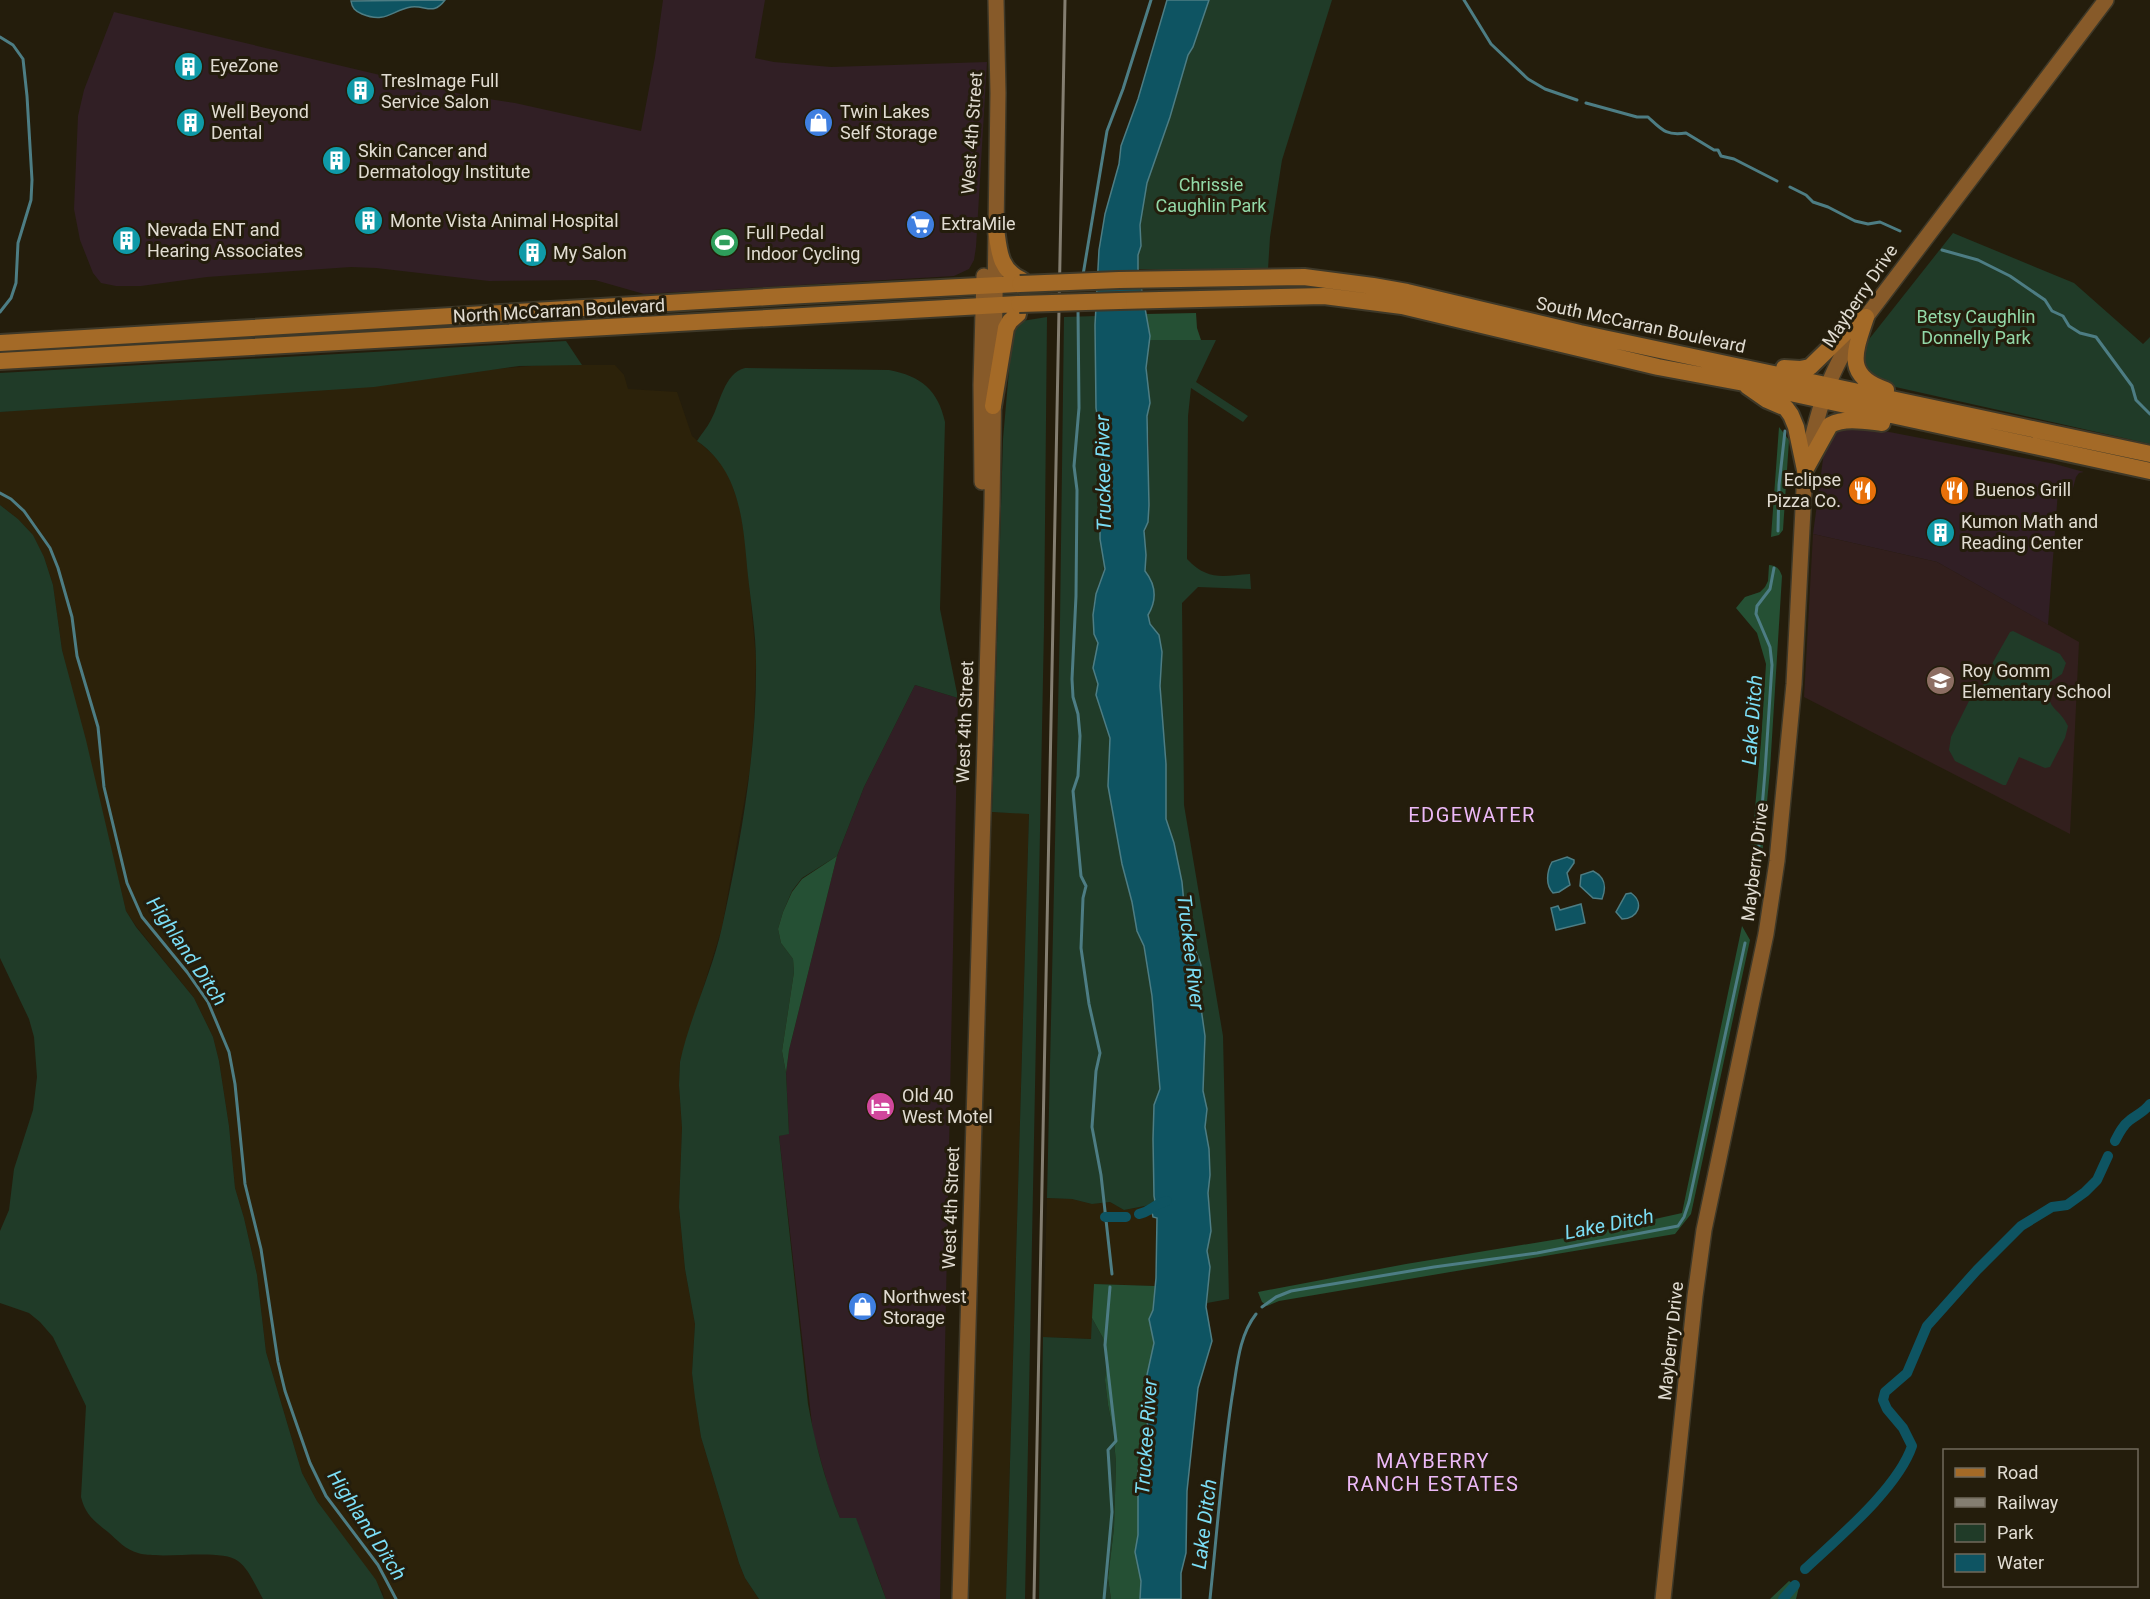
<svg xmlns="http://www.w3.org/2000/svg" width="2150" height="1599" viewBox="0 0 2150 1599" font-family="Roboto,sans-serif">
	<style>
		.commercial { fill: #311f25 }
		.built { fill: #2c220a }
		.education { fill: #321f1d }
		.green { fill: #203b28 }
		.forest { fill: #255034 }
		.water { fill: #0e5462; stroke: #4d7d84; stroke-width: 1.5 }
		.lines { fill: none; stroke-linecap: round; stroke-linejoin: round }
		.stream { stroke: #4d7d84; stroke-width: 3 }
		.canal { stroke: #0e5462; stroke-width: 10 }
		.secondary-casing { stroke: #3e3828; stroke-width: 18 }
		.primary-casing { stroke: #3e3828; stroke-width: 20 }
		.secondary { stroke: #875a29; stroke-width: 15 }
		.primary { stroke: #a46a27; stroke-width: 16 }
		.rail { stroke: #847e71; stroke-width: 3 }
		.primary-bridge-casing { stroke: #3e3828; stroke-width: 20; stroke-linecap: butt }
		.primary-bridge { stroke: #a46a27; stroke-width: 16 }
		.labels { text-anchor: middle; stroke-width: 6; stroke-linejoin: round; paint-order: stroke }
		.poi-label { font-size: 18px; fill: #e1dcd2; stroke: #241d0c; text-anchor: start }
		.street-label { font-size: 18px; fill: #e1dcd2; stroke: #241d0c }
		.park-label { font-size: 18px; fill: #93d9a8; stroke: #241d0c }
		.water-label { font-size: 20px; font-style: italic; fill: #7bddf5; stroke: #241d0c }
		.neighbourhood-label { font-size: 20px; letter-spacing: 1.5px; fill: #ecb9f7; stroke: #241d0c }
	</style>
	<rect width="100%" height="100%" fill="#241d0c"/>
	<path class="commercial" d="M663,0H765L755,58L774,62L831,67L987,62L976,247L974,260L969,269L954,276L644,294L595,280L489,281L376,268L351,267L207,277L141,286H116L101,283L93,273L80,240L74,209L78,116L84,90L114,12L469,96L515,103L641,131L655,57Z
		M1848,424L2055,464L2084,472L2079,473L2076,477L2072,492L2060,488L2058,491L2048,625L1937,562L1813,534L1825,444L1828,434Z
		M915,685L958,698L940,1599H886L876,1571L840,1518L830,1493L813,1433L779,1136L789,1133L786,1073L789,1050L837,856L864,787Z"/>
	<path class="built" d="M542,365H615L624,375L628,389L677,392L692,436L718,459L728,474L739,504L745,538L756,659L754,723L750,769L722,928L680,1062L679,1085L682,1128L679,1207L685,1269L695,1324L692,1373L701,1437L739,1563L745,1578L759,1599H384L383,1593L317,1501L302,1473L266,1352L257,1275L244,1218L235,1188L229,1126L219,1061L213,1037L194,998L136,926L126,911L62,650L53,585L44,557L33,535L18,519L0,505V412Z
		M992,812L1029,813L1006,1599H968Z
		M1047,1198L1072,1199L1092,1204L1110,1202L1124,1210L1155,1204L1157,1207L1155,1286L1094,1284L1092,1339L1043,1337Z"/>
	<path class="education" d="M1813,534L1937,562L2079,642L2070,834L1804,697Z"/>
	<path class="green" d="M1209,0H1332L1282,160L1270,237L1268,269L1191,271L1138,269V255L1141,246L1140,225L1147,183L1170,117L1188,55L1193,47Z
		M1953,233L2074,283L2143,344L2150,337V444L1891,386L1876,382L1862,368L1863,350L1870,338Z
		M1096,316L1098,446L1105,469L1103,556C1107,574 1099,578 1096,594C1092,609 1091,629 1098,643L1093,668L1098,684L1096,695L1110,738L1109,768L1122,864L1132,902L1137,931L1144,946L1152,996L1160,1089L1154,1105L1155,1204L1124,1210L1110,1202L1092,1204L1072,1199L1047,1198L1060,621L1064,317Z
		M1047,317L1044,627L1025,1599H1006L1029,814L992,812L1003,439L1012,336L1015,329L1022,321Z
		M1149,340H1216L1196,382L1248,416L1243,422L1191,388L1188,416L1187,559C1208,581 1222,576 1250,574L1251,589L1198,587L1182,603L1184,805L1223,1036L1229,1299L1207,1303L1210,1267L1207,1251L1211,1231L1208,1193L1210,1175L1209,1149L1205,1127L1207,1109L1203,1091L1205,1036L1197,980L1201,965L1195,949L1187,938L1189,923L1184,904L1182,882L1174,843L1166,819V764L1160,686L1162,652L1159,635L1150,624L1148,615C1157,600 1156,585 1145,571C1146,555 1141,537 1148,522L1149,443L1147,416L1150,402L1146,368Z
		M566,341L582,365L519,366L374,387L0,412V373Z
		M745,368L889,370C921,376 938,390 945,422L940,609L958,698L915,685L864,787L837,856L802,878L792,891L783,912L778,929L781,943L793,959L794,972L782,1051L786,1073L789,1134L779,1136L808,1404C815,1443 825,1481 840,1518H856L886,1599H759L745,1578L739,1563L701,1437L695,1398L692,1373L695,1324L685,1269L679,1207L682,1128L679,1085L680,1062C690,1016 712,973 722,927C741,841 757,751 756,662C756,633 751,604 748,576C743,526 742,472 697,441C701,434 707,428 711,420C720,404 724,373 745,368Z
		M0,505L18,519L33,535L44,557L53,585L62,650L86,740L126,911L136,927L194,998L213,1037L219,1061L229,1126L235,1188L244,1218L257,1275L266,1352L302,1473L317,1501L376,1580L384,1599H263C256,1587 249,1569 238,1561C221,1548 161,1560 138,1553C126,1550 117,1540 108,1532C94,1521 85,1514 81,1497L86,1406L53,1337L40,1322L29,1313L0,1303V1231L9,1210L14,1169L33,1110L37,1077L34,1037L29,1019L0,958Z
		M2013,631L2060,654L2066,663L2062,674L2050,682C2044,710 2059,706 2068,726L2065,738L2050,767L2045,768L2019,757L2006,785H2003L1955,761L1949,750L1951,737L1971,697L1989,679L1993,662L2010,632Z
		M1092,1318L1103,1338L1107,1362L1105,1380L1108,1405L1113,1429L1116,1463L1114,1528L1108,1578L1111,1599H1039L1043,1337L1091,1339Z"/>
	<path class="forest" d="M1196,313L1197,328L1201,340H1149L1145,314Z
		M1779,427L1789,440L1783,530L1779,535L1771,537Z
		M1769,565C1777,566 1779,568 1782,576L1770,770L1760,878L1755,892L1747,897L1761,742L1766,664L1757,633L1736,608L1745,597L1760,592L1765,587L1768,581Z
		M837,856L789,1050L786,1073L782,1051L794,972L793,959L781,943L778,929L783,912L792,892L802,879Z
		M1742,926L1750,940L1691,1214L1675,1234L1279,1301L1267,1306L1262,1302L1258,1292L1406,1264L1583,1235L1682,1213Z
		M1094,1284L1155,1286L1153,1310L1149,1319L1154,1343L1145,1384L1148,1433L1138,1471V1535L1135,1552L1141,1581L1140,1599H1111L1108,1578L1114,1528L1116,1463L1113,1429L1108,1405L1105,1380L1107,1362L1103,1338L1092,1318Z
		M1789,1581L1799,1587L1796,1599H1770Z"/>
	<path class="water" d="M445,0C433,16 426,5 411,7C392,10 386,24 362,14C355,11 352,8 351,1Z
		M1167,0H1209L1193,47L1188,55L1170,117L1147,183L1140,225L1141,246L1138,255V269L1150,336L1146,368L1150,403L1147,416L1149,505L1148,522L1144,531L1146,555L1145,571C1156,585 1157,600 1148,615L1150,624L1159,635L1162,652L1160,686L1166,764V819L1174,843L1182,882L1184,904L1189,923L1187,938L1195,949L1201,965L1197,980L1205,1036L1203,1091L1207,1109L1205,1127L1209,1149L1210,1175L1208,1193L1211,1231L1207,1251L1210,1267L1206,1307L1212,1341L1198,1388L1187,1491L1186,1553L1181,1573V1599H1140L1141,1581L1135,1552L1138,1535V1471L1148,1433L1145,1384L1154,1343L1149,1319L1153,1310L1156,1278L1157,1218L1153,1217L1152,1212L1156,1207L1154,1196L1153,1139L1154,1105L1160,1089L1152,996L1144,946L1137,931L1132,902L1122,864L1108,786L1110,738L1096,695L1098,684L1093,668L1098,643L1094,634L1093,615L1096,594L1105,569L1100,539V507L1105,469L1098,446L1099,427L1096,408L1095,325L1099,250L1105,214L1119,164L1121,146L1138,99Z
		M1567,857L1574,860V863L1567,873L1570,885L1559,892L1553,893C1545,885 1547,871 1552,862Z
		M1593,871C1605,877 1607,886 1602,899L1593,898L1580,886L1581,875Z
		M1631,893C1645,903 1638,919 1622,919L1616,912L1626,894Z
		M1581,904L1585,923L1556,930L1551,908L1558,906L1560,910Z"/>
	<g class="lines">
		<path class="stream" d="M1464,0L1491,44L1528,79L1545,89L1577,100
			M0,37L13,45L23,59L27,96L32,180L31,200L18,243L16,283L11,298L0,312
			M1586,103L1637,117H1648C1662,130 1666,136 1686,133L1714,150H1718L1721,156L1734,159L1777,181
			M1790,187L1806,195L1813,202L1828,207L1855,221L1868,224L1880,222L1900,231
			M1942,250L1978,260L2010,276L2045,300L2052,311L2063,316L2069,326L2080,333L2096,337L2132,386L2136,400L2150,414
			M1083,275L1107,131L1123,89L1151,0
			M1078,309L1079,408L1074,466L1077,490L1076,596L1072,679L1073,697L1078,714L1080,736L1078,776L1073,791L1081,876L1086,886L1083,898L1081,948L1089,1004L1100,1053L1096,1071L1092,1127L1101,1175L1112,1274
			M0,493L11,499L24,511L50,548L58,568L72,617L77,656L98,727L104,787L127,883L142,917L187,972L208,1002L229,1052L235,1084L245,1184L261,1249L278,1362L285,1391L310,1463L326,1496L378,1565L396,1599
			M1778,531L1779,485L1785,431
			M1756,881L1765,772L1772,665L1770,647L1756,614L1757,606L1770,589L1774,568
			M1262,1307L1276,1297L1291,1291L1434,1267L1537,1253L1678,1226L1684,1217L1689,1202L1745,943
			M1104,1599L1112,1512L1108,1450L1116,1441L1105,1345L1110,1287
			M1210,1599C1217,1532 1222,1464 1232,1397C1237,1369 1238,1337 1256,1314"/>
		<path class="canal" d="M2115,1141C2119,1133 2123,1125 2130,1120C2138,1114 2144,1112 2150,1104
			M1139,1214C1150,1212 1156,1203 1167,1201
			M1105,1217H1126
			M1805,1569C1838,1538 1898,1488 1912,1446L1903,1428L1887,1409L1883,1400L1885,1392L1907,1373L1927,1326L1977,1270L2021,1226L2052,1207L2067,1205L2085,1192L2097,1180L2108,1156
			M1783,1599L1795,1585"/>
		<defs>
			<path id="secondary" d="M982,482L981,385L984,276
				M960,1599L992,506L998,93L996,0
				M1663,1599L1695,1296L1704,1230L1766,934L1777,861L1794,684L1805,470C1811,441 1818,410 1829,383C1837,363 1848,344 1860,325L2106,0"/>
			<path id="primary" d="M996,228C999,250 999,270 1022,280
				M1119,280L1304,277L1373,286L1407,292L1580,333L2150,454
				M1119,301L1324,296L1402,306L1658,367L1744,383L2150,471
				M1866,317C1855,351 1843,376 1886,390
				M0,343L785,296L1020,284
				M0,361L1019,304
				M1784,368L1800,369L1810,367L1846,332L1866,317
				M1747,386L1767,400L1786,408L1791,415L1796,427L1805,470
				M993,406L1006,328L1010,321L1018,314
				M1805,470L1830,425C1845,417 1865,421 1882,423"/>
		</defs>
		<use href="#secondary" class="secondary-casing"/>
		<use href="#primary" class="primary-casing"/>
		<use href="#secondary" class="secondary"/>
		<use href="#primary" class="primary"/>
		<path class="rail" d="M1034,1599L1065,0"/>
		<defs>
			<path id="primary-bridge" d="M1020,284L1119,280
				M1019,304L1119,301"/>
		</defs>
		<use href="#primary-bridge" class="primary-bridge-casing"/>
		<use href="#primary-bridge" class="primary-bridge"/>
	</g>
	<defs>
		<symbol id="building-disc" viewBox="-11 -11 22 22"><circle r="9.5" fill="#0f9aa8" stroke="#241d0c"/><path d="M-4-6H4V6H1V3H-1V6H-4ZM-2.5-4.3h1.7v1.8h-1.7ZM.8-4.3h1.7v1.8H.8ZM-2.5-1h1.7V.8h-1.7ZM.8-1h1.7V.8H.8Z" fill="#fff"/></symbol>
		<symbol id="shop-disc" viewBox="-11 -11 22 22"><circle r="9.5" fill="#3f7fe0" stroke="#241d0c"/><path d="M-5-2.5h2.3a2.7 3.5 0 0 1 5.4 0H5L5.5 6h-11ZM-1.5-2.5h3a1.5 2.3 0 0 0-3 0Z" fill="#fff"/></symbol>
		<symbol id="supermarket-disc" viewBox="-11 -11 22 22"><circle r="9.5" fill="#3f7fe0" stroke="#241d0c"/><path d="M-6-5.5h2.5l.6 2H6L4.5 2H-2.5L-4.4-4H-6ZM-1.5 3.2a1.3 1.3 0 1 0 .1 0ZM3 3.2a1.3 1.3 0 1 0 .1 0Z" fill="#fff"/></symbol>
		<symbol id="stadium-disc" viewBox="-11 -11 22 22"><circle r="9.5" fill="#2e9e5b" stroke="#241d0c"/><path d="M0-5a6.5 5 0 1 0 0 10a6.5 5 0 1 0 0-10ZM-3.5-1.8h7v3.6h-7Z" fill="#fff"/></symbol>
		<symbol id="restaurant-disc" viewBox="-11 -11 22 22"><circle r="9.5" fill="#e8710a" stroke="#241d0c"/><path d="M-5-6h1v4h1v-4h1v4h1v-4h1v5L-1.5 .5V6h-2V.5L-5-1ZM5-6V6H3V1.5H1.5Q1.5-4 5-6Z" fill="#fff"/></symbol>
		<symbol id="school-disc" viewBox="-11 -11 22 22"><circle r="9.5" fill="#8d6e63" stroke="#241d0c"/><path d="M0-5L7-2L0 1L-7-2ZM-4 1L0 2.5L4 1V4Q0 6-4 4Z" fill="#fff"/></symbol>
		<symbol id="hotel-disc" viewBox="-11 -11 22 22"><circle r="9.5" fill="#d1479c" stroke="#241d0c"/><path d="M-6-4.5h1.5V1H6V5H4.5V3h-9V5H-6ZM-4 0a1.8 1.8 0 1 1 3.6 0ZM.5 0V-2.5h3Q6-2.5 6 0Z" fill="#fff"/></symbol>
	</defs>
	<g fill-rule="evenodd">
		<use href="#building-disc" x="172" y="50" width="33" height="33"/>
		<use href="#building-disc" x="344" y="74" width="33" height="33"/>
		<use href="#building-disc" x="174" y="106" width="33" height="33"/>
		<use href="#shop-disc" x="802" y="106" width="33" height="33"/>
		<use href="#building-disc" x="320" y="144" width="33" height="33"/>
		<use href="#building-disc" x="352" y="204" width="33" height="33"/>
		<use href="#supermarket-disc" x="904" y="208" width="33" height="33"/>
		<use href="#building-disc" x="110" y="224" width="33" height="33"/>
		<use href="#stadium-disc" x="708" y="226" width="33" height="33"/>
		<use href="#building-disc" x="516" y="236" width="33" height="33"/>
		<use href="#restaurant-disc" x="1846" y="474" width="33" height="33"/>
		<use href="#restaurant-disc" x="1938" y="474" width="33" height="33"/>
		<use href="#building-disc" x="1924" y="516" width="33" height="33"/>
		<use href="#school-disc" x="1924" y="664" width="33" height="33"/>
		<use href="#hotel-disc" x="864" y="1090" width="33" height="33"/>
		<use href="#shop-disc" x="846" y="1290" width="33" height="33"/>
	</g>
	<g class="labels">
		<g class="poi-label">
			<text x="210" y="72">EyeZone</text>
			<text x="381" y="87">TresImage Full<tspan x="381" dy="21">Service Salon</tspan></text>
			<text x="211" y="118">Well Beyond<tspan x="211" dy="21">Dental</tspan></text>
			<text x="840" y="118">Twin Lakes<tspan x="840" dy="21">Self Storage</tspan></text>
			<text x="358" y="157">Skin Cancer and<tspan x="358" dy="21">Dermatology Institute</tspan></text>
			<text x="390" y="227">Monte Vista Animal Hospital</text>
			<text x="941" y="230">ExtraMile</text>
			<text x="147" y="236">Nevada ENT and<tspan x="147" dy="21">Hearing Associates</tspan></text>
			<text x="746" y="239">Full Pedal<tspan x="746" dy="21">Indoor Cycling</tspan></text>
			<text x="553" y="259">My Salon</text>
			<text x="1841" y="486" text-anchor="end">Eclipse<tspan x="1841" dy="21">Pizza Co.</tspan></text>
			<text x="1975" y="496">Buenos Grill</text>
			<text x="1961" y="528">Kumon Math and<tspan x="1961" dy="21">Reading Center</tspan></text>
			<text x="1962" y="677">Roy Gomm<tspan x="1962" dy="21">Elementary School</tspan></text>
			<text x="902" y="1102">Old 40<tspan x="902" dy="21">West Motel</tspan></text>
			<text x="883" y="1303">Northwest<tspan x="883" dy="21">Storage</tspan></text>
		</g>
		<g class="street-label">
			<text transform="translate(972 133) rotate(-86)" y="6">West 4th Street</text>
			<text transform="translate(1860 296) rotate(-56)" y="6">Mayberry Drive</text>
			<text transform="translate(559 311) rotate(-3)" y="6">North McCarran Boulevard</text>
			<text transform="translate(1641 325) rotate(12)" y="6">South McCarran Boulevard</text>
			<text transform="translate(965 722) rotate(-88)" y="6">West 4th Street</text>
			<text transform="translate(1755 862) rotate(-83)" y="6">Mayberry Drive</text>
			<text transform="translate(951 1208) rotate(-88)" y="6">West 4th Street</text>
			<text transform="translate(1671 1341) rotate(-84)" y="6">Mayberry Drive</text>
		</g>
		<g class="park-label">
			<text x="1211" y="191">Chrissie<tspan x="1211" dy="21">Caughlin Park</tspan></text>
			<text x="1976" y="323">Betsy Caughlin<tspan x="1976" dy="21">Donnelly Park</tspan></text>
		</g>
		<g class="water-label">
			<text transform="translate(1103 473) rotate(-91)" y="7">Truckee River</text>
			<text transform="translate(1752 720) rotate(-86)" y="7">Lake Ditch</text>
			<text transform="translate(187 951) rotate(56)" y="7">Highland Ditch</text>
			<text transform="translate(1191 952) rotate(83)" y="7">Truckee River</text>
			<text transform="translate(1609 1224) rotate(-11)" y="7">Lake Ditch</text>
			<text transform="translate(1146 1437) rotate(-86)" y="7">Truckee River</text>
			<text transform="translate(1204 1524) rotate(-83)" y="7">Lake Ditch</text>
			<text transform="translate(367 1525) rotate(57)" y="7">Highland Ditch</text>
		</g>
		<g class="neighbourhood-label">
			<text x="1472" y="822">EDGEWATER</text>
			<text x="1433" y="1468">MAYBERRY<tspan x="1433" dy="23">RANCH ESTATES</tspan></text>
		</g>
	</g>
	<rect x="1943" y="1449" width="195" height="138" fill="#241d0c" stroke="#70695b" stroke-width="1.5"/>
	<rect x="1955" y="1468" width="30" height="9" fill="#a46a27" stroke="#70695b" stroke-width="1.5"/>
	<text x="1997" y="1479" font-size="18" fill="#e1dcd2">Road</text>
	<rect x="1955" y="1498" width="30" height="9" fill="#847e71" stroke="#70695b" stroke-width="1.5"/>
	<text x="1997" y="1509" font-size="18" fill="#e1dcd2">Railway</text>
	<rect x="1955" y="1524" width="30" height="18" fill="#203b28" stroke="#70695b" stroke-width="1.5"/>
	<text x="1997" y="1539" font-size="18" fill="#e1dcd2">Park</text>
	<rect x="1955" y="1554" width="30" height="18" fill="#0e5462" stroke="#70695b" stroke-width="1.5"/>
	<text x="1997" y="1569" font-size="18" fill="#e1dcd2">Water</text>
</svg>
